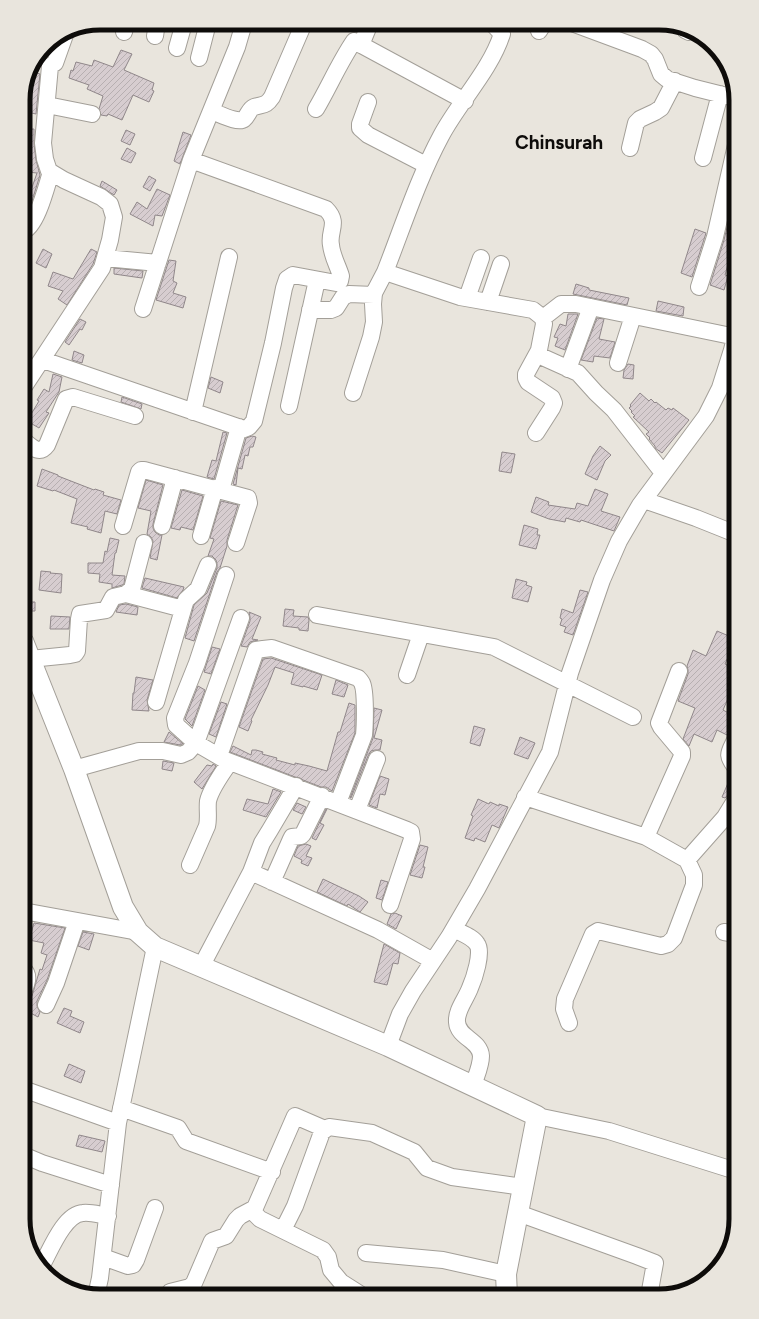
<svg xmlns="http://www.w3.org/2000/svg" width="759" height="1319" viewBox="0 0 759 1319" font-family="Figtree,sans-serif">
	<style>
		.building { fill: url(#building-hatch); stroke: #90878a }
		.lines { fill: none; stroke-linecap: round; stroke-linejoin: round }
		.minor-casing { stroke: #a39f98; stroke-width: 18 }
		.major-casing { stroke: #a39f98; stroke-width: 22 }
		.minor { stroke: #fff; stroke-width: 16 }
		.major { stroke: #fff; stroke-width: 20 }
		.labels { text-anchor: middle; stroke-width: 3; stroke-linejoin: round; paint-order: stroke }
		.district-label { font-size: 19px; font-weight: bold; fill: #0e0c0a; stroke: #e9e5dd }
		.rim { fill: none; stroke: #0e0c0a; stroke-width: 5 }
	</style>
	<defs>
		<pattern id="building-hatch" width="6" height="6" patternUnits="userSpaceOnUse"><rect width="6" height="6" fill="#d7cdd0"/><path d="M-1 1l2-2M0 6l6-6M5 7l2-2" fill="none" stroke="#b7afb1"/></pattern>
	</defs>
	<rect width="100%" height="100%" fill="#e9e5dd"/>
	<path class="building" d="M121,50L132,54L124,70L154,83L152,90L154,91L149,102L133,95L122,120L108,114L107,116L101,115L99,109L103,96L87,89L89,85L69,78L71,70L73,71L76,62L92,66L94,60L113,67Z
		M34,72L40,74L36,114L23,111V95Z
		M23,129H34V144L36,160L40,175L32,201L23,219V204L29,196L37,173L27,172L28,154H25V141H23Z
		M126,130L135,134L130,145L121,141Z
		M183,132L191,135L180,164L174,161Z
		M127,148L136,153L131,163L121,159Z
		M149,176L156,180L150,191L143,187Z
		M102,181L117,190L114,195L100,186Z
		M157,189L170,195L162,216L155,215L153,226L130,214L137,202L147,209Z
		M728,223L736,226V260L730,257L725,275L728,276L724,290L710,285L724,240Z
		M695,229L706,233L692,277L681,273Z
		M43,249L52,254L46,268L36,263Z
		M91,249L97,252L93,264L67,305L58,299L63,291L48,286L53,272L73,279Z
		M169,260L176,261L173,281L177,283L173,293L186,297L183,308L156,300Z
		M114,268L143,271L142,278L114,274Z
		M576,284L589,288V290L629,298L627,305L573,294Z
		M658,301L684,307L683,316L656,311Z
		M568,314H578L565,350L555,346L558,338L554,337L560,324L566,326Z
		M597,318L604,319L599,339L615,342L610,358L594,356L593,362L581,360Z
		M80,319L86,322L82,330L80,329L69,345L65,342Z
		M74,351L84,355L82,363L72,360Z
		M628,364L634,365L633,379L623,378L624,370Z
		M53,374L62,377L59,392L46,412L49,413L39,428L27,421L39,401L37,400L44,389L49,392Z
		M211,377L223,382L220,393L208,388Z
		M640,393L649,401L651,399L655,403L656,402L666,410L668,408L672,410L673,408L689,420L662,453L655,448V446L649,439L650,438L646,434L649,432L633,417L635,416L631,412L632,411L629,408L631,406L630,405Z
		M122,397L142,404L141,409L121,402Z
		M223,432L227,433L214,479L207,477L212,460L216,461Z
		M252,436L256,437L253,447H250L248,456L245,455L242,469L238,468L236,485L233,484L246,438Z
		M600,446L611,455L605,461L597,480L585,474L593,456Z
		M502,452L515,454L511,473L499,471Z
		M42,469L58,475V476L94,490L95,489L104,492L103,495L121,500L117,514L105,511L101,533L87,529L88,527L71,523L77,499L54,490L53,491L37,486Z
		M146,480L163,485L153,524V528L155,532L159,535H162L157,560L150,558L153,541L151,537L147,534L151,511L138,508Z
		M595,489L608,494L601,511L620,517L614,531L581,520L580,522L566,518L565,522L549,519L531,512L536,497L549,502L548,505L575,509L577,503L588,506Z
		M182,490L203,496L193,530L181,527L180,530L171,528Z
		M221,501L238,505L227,540V546L220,568L217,572L194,641L185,638L194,605L207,593L217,568V564L216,560L212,556H208L214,539L210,538Z
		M524,525L538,529L537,535H540L536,549L519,545Z
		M110,538L119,540L116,553H115L112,575L125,576L124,584L122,585L112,588V584L99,582L100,574L88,573V563H103L105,551L107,552Z
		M41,571L51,572L50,573L62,574L61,593L39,590Z
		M145,578L184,587L183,590L177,598L142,588Z
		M516,579L527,582L526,585L532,587L528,602L512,598Z
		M580,590L588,592L573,635L564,632L566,627L560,625L562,619L560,618L562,609L573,613Z
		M23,602H35V611H23Z
		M126,604L138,607L137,615L116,612L119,605Z
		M285,609L294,610L293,616L308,617L309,620L308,631L299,630V628L283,626Z
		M249,612L261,617L252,639L258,640L250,642L247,647L241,646L250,621V617Z
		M51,616L70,617L69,629H50Z
		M717,631L736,639L725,664L729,666L728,668L736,671V680L723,710L736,717V729L730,730L727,735L717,730L712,742L694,734L689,746L683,739L695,708L678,701L688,674V670L687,666L693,650L706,656Z
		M212,647L220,649L211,674L204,672Z
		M271,658L322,675L317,690L303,686V687L291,684L294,673L275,667L268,685L251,720L252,721L248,731L239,727L263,659Z
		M136,677L153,680L147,700L149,711L132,710L133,693H134Z
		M336,680L348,685L344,697L332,694Z
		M198,686L205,690L192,726L185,719Z
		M221,702L227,704L216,737L209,734Z
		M349,703L355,705V733L332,791L326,787H321L303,780L300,778L295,777L230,752L233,746L251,755L252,750H256L263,752L262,754L277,758L276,760L295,765V763L309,766L327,771L338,732H340Z
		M374,708L382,710L374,738L382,740L380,750H375L371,751L368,756L351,798H350L373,738Z
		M474,726L485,729L480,746L470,743Z
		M169,732L183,744H182L180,745L164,742Z
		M520,737L535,743L528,759L514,754Z
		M163,761L174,763L172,771L162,769Z
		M213,764L216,766L202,789L194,782L207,765L212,766Z
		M380,776L389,779L385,795L380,794L377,808L369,805Z
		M731,776L736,777V790L731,791L725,798L722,797Z
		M273,789L281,792L266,817L243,810L247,799L268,804Z
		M478,799L489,804L490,802L499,806V804L508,807L499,828L492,825L485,842L475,838L474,841L465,838L473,816L471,815Z
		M297,803L306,807L302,814L293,810Z
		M326,809H327L320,823L324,825L316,840L312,838Z
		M306,844L311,846L306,856L312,858L308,866L301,863L302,860L294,856L298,846Z
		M420,845L428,847L423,867H425L422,878L410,875Z
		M323,879L359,896L368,902L360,912L348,904L347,906L317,892Z
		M381,880L388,882L382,900L376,898Z
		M395,913L402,916L396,929L387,924L391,914Z
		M34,923L65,928L47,980L37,1001V1006L40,1012L38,1017L23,1009V1002L29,1000L32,996L40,969L42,970L47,955L41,953L44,943L29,940Z
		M83,932L94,934L89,950L78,946Z
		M384,944L400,953L398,964L393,963L387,985L374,982Z
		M64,1008L72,1011L70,1016L84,1022L80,1033L57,1023Z
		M69,1064L85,1071L81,1083L64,1076Z
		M79,1135L105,1141L102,1152L76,1146Z"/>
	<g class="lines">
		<defs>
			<path id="minor" d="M492,23L502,34C490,71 459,102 441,136C418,179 403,226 385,272L460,297L533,310L543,318
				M572,23L642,49L651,54L655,59L661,74L667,79L695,88L735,98
				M685,30L689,32
				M539,31L544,23
				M124,32L126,23
				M155,36L157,23
				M361,45L370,23
				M177,48L184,23
				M199,58L208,23
				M368,102L360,124V128L368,135L426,165
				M47,105L92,114
				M316,109C329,87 339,63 354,41L465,101
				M211,111C218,113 238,124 244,119C248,116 249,109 254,107C264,104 266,106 272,97L304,23
				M630,148L636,123L640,119L655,112L661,108L675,81
				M703,158L720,94
				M23,231C37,227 47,184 51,172
				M105,258L158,263
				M699,287L715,237L736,145
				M467,298L481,258
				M488,302L501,264
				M143,309L191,160L237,47L244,23
				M310,310H331L336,308L343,297L349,294L374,295
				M43,360L244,429L249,427L254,421L273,343L284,288L287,279L293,275L336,283L340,281L341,276C338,266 332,256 331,245C328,231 340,223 326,209L191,160
				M618,363L633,316
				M568,369L591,307
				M23,388L102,268L110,240L114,217L110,204L101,197L64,180L49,171L45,159L43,143L50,66L55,63L66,32
				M353,393L371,337L374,322L373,304L374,293L385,272
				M289,406L317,280
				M193,412L229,257
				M536,433L552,408L554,403L552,398L528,382L526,378V374L538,352
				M23,440C31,446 39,456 47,445L66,399L73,397L135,416
				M663,473L614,410L596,393L578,373L538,355L544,324L543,318L561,304H576L736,337
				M221,490L239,427
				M644,500L696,518L736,534
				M123,526L139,472L141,470H144L248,498L249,503L236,543
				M162,526L175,478
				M201,536L215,488
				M226,575L197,663L175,718L176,725L196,743L225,760L407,830L411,832L412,839L390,905
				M126,594L183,609
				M317,615L494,647L633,717
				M30,659L70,655L75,654L77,651L79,619L80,614L106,610L113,597L126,594L132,589L144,543
				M407,675L421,634
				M156,702L184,606L186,600L198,589L208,565
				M219,756L256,650L263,649L272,648L358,678C359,679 362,682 362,683C366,691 365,725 364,735L338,803
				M736,768C725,754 729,753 736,738
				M74,769L139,751H163L181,755L188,752L196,743L241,618
				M525,797L646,837L687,860L694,875V885L674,938L668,944L661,946L598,931L593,934L565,999L564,1009L569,1023
				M357,810L377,759
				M646,837L682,756V752L661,727L659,723L679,671
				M687,860L725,817L736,799
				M190,865L207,826C209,818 207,809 208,801C211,788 223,772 230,762
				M251,872L378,930L433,961
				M272,882L291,839L292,837L301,836L303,834L322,796
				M23,911L138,932
				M454,929C461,933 473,937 477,944C483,952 474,979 470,988C466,999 456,1010 457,1022C458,1038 480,1040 481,1056C481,1066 476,1076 473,1086
				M724,932L736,934
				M201,967L251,872L262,843L270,830L296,786
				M23,993C26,984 31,976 23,969
				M46,1005L56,983L77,921
				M388,1046L400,1014L413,991L449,937L477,889L550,752L570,673L602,580L619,541L640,505L706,416L720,388L732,350L736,334
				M23,1089L118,1123
				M121,1108L178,1128L186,1141L272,1172
				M537,1116L609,1131L736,1171
				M325,1129L295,1116L254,1210L256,1215L260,1219L323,1250L328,1257L331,1270L341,1282L363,1296
				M23,1155L42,1163L111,1185
				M518,1213L637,1256L655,1263L649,1296
				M283,1230L295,1206L322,1132L329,1127L372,1133L414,1152L427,1168L452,1177L523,1187
				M366,1253L443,1260L506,1274
				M103,1257L128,1266L133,1265L136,1260L155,1208
				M42,1265C50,1251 64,1214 83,1213C91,1212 100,1215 108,1216
				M170,1292L190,1287L194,1283L212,1241L226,1236L236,1220L240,1216L255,1208
				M96,1296L100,1278L118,1123L155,947"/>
			<path id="major" d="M23,641L74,769L123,907L138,932L155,947L388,1046L537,1116L506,1274L507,1296"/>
		</defs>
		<use href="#minor" class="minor-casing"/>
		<use href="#major" class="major-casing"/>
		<use href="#minor" class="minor"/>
		<use href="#major" class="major"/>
	</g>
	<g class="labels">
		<g class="district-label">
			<text x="559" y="149">Chinsurah</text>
		</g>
	</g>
	<path d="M0 0H759V1319H0ZM100 30H659A70 70 0 0 1 729 100V1219A70 70 0 0 1 659 1289H100A70 70 0 0 1 30 1219V100A70 70 0 0 1 100 30Z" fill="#e9e5dd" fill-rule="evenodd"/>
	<path class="rim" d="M100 30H659A70 70 0 0 1 729 100V1219A70 70 0 0 1 659 1289H100A70 70 0 0 1 30 1219V100A70 70 0 0 1 100 30Z"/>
</svg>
